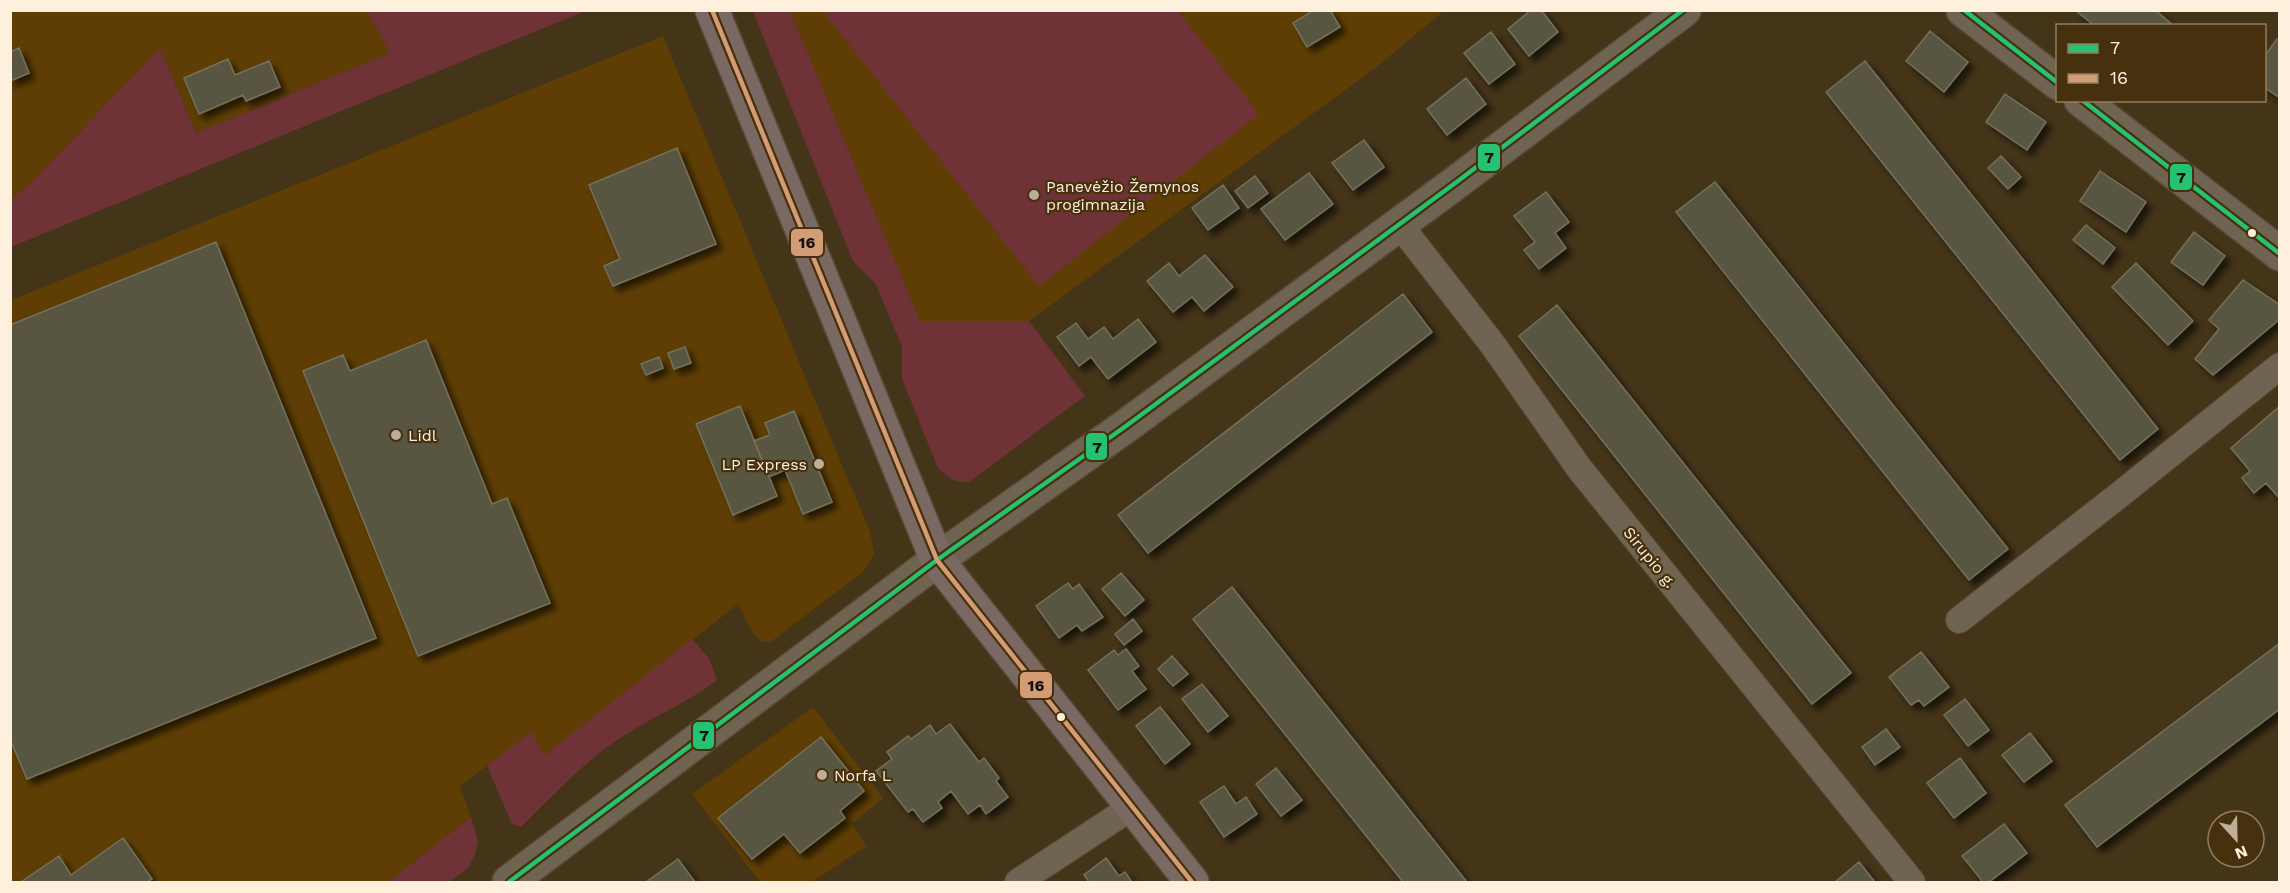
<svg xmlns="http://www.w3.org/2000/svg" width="2290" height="893" viewBox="0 0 2290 893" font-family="'Work Sans',sans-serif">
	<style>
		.built { fill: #5e3e04 }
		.green { fill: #6f3337 }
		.building { fill: #585641; stroke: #73715c; stroke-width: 1.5; filter: url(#shadow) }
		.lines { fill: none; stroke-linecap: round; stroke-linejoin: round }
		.street-casing { stroke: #584b39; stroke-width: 28 }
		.secondary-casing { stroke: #584b39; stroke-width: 36 }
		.highway-casing { stroke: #584b39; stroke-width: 36 }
		.street { stroke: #6f6351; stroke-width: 26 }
		.secondary { stroke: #6f6351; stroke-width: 33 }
		.highway { stroke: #7a6962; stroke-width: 33 }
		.bus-1-casing { stroke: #47300d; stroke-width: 9 }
		.bus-2-casing { stroke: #47300d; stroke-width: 9 }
		.bus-1 { stroke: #26c172; stroke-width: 4.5 }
		.bus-2 { stroke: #d39c74; stroke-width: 4.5 }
		.poi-dot { fill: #beae98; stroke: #47300d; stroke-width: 2 }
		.bus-dot { fill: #fff0dd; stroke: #47300d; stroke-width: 2 }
		.labels { text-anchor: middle; stroke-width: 4.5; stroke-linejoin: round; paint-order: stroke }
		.poi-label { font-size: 16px; fill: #fff0dd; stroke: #47300d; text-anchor: start }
		.street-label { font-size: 16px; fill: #fff0dd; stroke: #47300d }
		.line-badge { stroke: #47300d; stroke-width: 2 }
		.pale-badge-label { font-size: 16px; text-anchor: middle; font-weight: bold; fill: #111 }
	</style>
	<defs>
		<filter id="shadow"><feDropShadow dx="5.5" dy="5.5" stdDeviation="3" flood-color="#0009"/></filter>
	</defs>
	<rect width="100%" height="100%" fill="#443418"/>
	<path class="built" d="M11,11H367L390,53L196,133L160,48L30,184L11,199Z
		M790,11H1444L1374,69L1029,321L920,322Z
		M663,36L870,532L874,554L863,572L772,641L763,642L753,634L738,604L545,756L531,733L460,786L471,817L388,882H11V300Z
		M813,707L883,798L852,824L867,846L812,882H760L692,794Z"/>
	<path class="green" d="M367,11H585L11,247V199L30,184L160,48L196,133L390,53Z
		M753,11H790L920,321H1029L1085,396L969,482C953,482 947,478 937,466L902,379V346L875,283L853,261Z
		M823,11H1178L1259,114L1039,286Z
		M692,639L709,658L717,680C687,703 656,715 625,735C587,758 553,796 521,827L512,824L487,766L531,732L545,755Z
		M471,817L478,841L475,854L468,868L449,882H388Z"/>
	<path class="building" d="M1314,10H1330L1340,27L1307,47L1293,23Z
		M1531,10H1541L1558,32L1529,56L1508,29Z
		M2075,10H2155L2174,26H2095Z
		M1930,31L1968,62L1944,92L1906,61Z
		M1491,32L1515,64L1489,84L1464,53Z
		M2277,39L2280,41V98L2264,87V57Z
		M19,48L29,73L10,81V52Z
		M228,59L235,75L269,61L280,87L246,101L243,95L199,114L184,78Z
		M1865,61L2158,429L2120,460L1826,92Z
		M1466,78L1486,104L1447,135L1427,109Z
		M2005,94L2046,122L2027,150L1986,122Z
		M1364,140L1384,167L1353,190L1332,163Z
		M677,148L716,244L613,286L604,266L620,259L589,185Z
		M2001,156L2021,177L2008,189L1988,168Z
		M2100,171L2146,202L2126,232L2080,201Z
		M1309,173L1333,204L1285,240L1261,209Z
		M1255,176L1268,193L1248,208L1235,191Z
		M1715,182L2008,549L1969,580L1676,212Z
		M1223,185L1239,208L1208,230L1192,208Z
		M1546,192L1569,222L1555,233L1566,248L1539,269L1524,250L1535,242L1514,216Z
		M2086,225L2115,248L2103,264L2073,240Z
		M2194,232L2225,256L2203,285L2171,262Z
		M216,242L376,638L27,779L10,739V325Z
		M1205,255L1233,287L1204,311L1192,297L1173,312L1147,281L1169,263L1179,276Z
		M2136,263L2193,321L2168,345L2112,287Z
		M2243,280L2280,305V319L2213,375L2195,359L2219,329L2209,320Z
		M1403,294L1432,332L1148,553L1118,515Z
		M1557,305L1851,673L1812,704L1519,336Z
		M1138,319L1156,342L1108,379L1091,357L1079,366L1057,337L1076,323L1088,339L1104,327L1113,339Z
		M426,340L492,504L507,498L550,603L418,656L303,371L343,355L350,371Z
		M685,347L691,363L674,369L668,353Z
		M659,357L663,368L646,375L641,364Z
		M740,406L777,496L733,515L696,424Z
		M2280,406V499L2266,483L2254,493L2242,478L2250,471L2231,448Z
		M794,411L832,502L803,514L785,470L769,477L754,441L770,435L765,423Z
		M1121,573L1144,600L1125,616L1102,589Z
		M1068,583L1073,589L1079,584L1103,617L1082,631L1077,625L1059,638L1036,606Z
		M1232,587L1467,882H1403L1193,619Z
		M1133,619L1142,631L1124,645L1115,634Z
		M2280,643V709L2097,847L2065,805Z
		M1126,649L1139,666L1132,671L1146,689L1118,710L1088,670L1114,650L1118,655Z
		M1921,652L1949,687L1924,706L1919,700L1911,705L1889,677Z
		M1172,656L1188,674L1173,686L1158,669Z
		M1202,684L1228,716L1208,732L1182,699Z
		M1965,699L1989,730L1968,746L1944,715Z
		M1160,707L1190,744L1165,764L1136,726Z
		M950,724L979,762L984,758L999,778L996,781L1008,797L986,814L980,805L968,814L951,791L938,802L942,808L923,822L913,809L908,812L876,771L892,759L887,752L908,736L911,739L930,725L936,734Z
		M1886,729L1900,747L1875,765L1862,747Z
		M2030,733L2052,761L2024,782L2002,755Z
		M821,737L864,791L840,811L845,818L800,853L784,834L752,859L718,818Z
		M1960,758L1986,793L1954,818L1927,783Z
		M1276,768L1302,800L1281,816L1256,784Z
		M1224,786L1236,804L1246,797L1257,814L1224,837L1200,802Z
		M2004,824L2027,853L1989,882H1983L1962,856Z
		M123,838L152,879L147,882H21L59,856L71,875Z
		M1106,858L1119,876L1125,872L1132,882H1089L1084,875Z
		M678,859L695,882H646Z
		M1859,862L1875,882H1835Z"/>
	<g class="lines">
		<defs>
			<path id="street" d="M1399,224L1493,345L1579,468L1912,882
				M1959,620L2118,496L2280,366
				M1018,882L1132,807"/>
			<path id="secondary" d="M1963,10L2058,83
				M2081,100L2280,254
				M509,882L937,560L1126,426L1458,181L1684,10"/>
			<path id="highway" d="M712,10L937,560L1192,882"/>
		</defs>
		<use href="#street" class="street-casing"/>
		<use href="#secondary" class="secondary-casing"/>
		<use href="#highway" class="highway-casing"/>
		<use href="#street" class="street"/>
		<use href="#secondary" class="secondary"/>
		<use href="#highway" class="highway"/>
		<defs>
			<path id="bus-1" d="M1964,10L2058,83
				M2082,100L2280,254
				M509,882L937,560L1126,426L1458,181L1683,10"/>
			<path id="bus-2" d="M712,10L937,560L1192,882"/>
		</defs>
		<use href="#bus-1" class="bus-1-casing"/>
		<use href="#bus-2" class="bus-2-casing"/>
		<use href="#bus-1" class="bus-1"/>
		<use href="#bus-2" class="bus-2"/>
	</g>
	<g class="poi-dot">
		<circle cx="1034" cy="195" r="6"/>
		<circle cx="396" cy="435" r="6"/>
		<circle cx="819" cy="464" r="6"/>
		<circle cx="822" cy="775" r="6"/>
	</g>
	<g class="bus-dot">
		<circle cx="2252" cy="233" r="5"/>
		<circle cx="1061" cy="717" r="5"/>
	</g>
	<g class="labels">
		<g class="poi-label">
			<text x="1046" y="192">Panevėžio Žemynos<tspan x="1046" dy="18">progimnazija</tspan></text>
			<text x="408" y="441">Lidl</text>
			<text x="807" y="470" text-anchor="end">LP Express</text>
			<text x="834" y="781">Norfa L</text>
		</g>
		<g class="street-label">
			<text transform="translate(1650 557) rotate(51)" y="6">Sirupio g.</text>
		</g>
	</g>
	<g class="line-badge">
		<rect x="1477" y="143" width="24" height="29" rx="6" fill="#26c172"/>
		<rect x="2169" y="163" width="24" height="28" rx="6" fill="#26c172"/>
		<rect x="790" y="228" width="34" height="29" rx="6" fill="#d39c74"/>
		<rect x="1085" y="432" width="23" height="29" rx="6" fill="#26c172"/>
		<rect x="1019" y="671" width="34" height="28" rx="6" fill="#d39c74"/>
		<rect x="692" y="721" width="23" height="29" rx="6" fill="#26c172"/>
	</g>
	<g class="pale-badge-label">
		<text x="1489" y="163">7</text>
		<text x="2181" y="183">7</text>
		<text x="807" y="248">16</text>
		<text x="1097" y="453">7</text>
		<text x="1036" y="691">16</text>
		<text x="704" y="741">7</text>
	</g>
	<rect width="2290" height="893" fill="none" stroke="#fff0dd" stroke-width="24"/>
	<rect x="2056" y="24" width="210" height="78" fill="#47300d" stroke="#917d60" stroke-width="1.5"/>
	<rect x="2068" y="44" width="30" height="9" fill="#26c172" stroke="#917d60" stroke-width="1.5"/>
	<text x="2110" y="54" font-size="18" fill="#fff0dd">7</text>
	<rect x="2068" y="74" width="30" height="9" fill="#d39c74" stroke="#917d60" stroke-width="1.5"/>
	<text x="2110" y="84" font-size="18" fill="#fff0dd">16</text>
	<g transform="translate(2236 839) rotate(158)"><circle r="28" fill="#47300d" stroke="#917d60" stroke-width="1.5"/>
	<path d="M0-4.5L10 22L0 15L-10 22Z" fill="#beae98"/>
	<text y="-9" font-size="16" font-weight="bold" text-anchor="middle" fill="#fff0dd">N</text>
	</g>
</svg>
